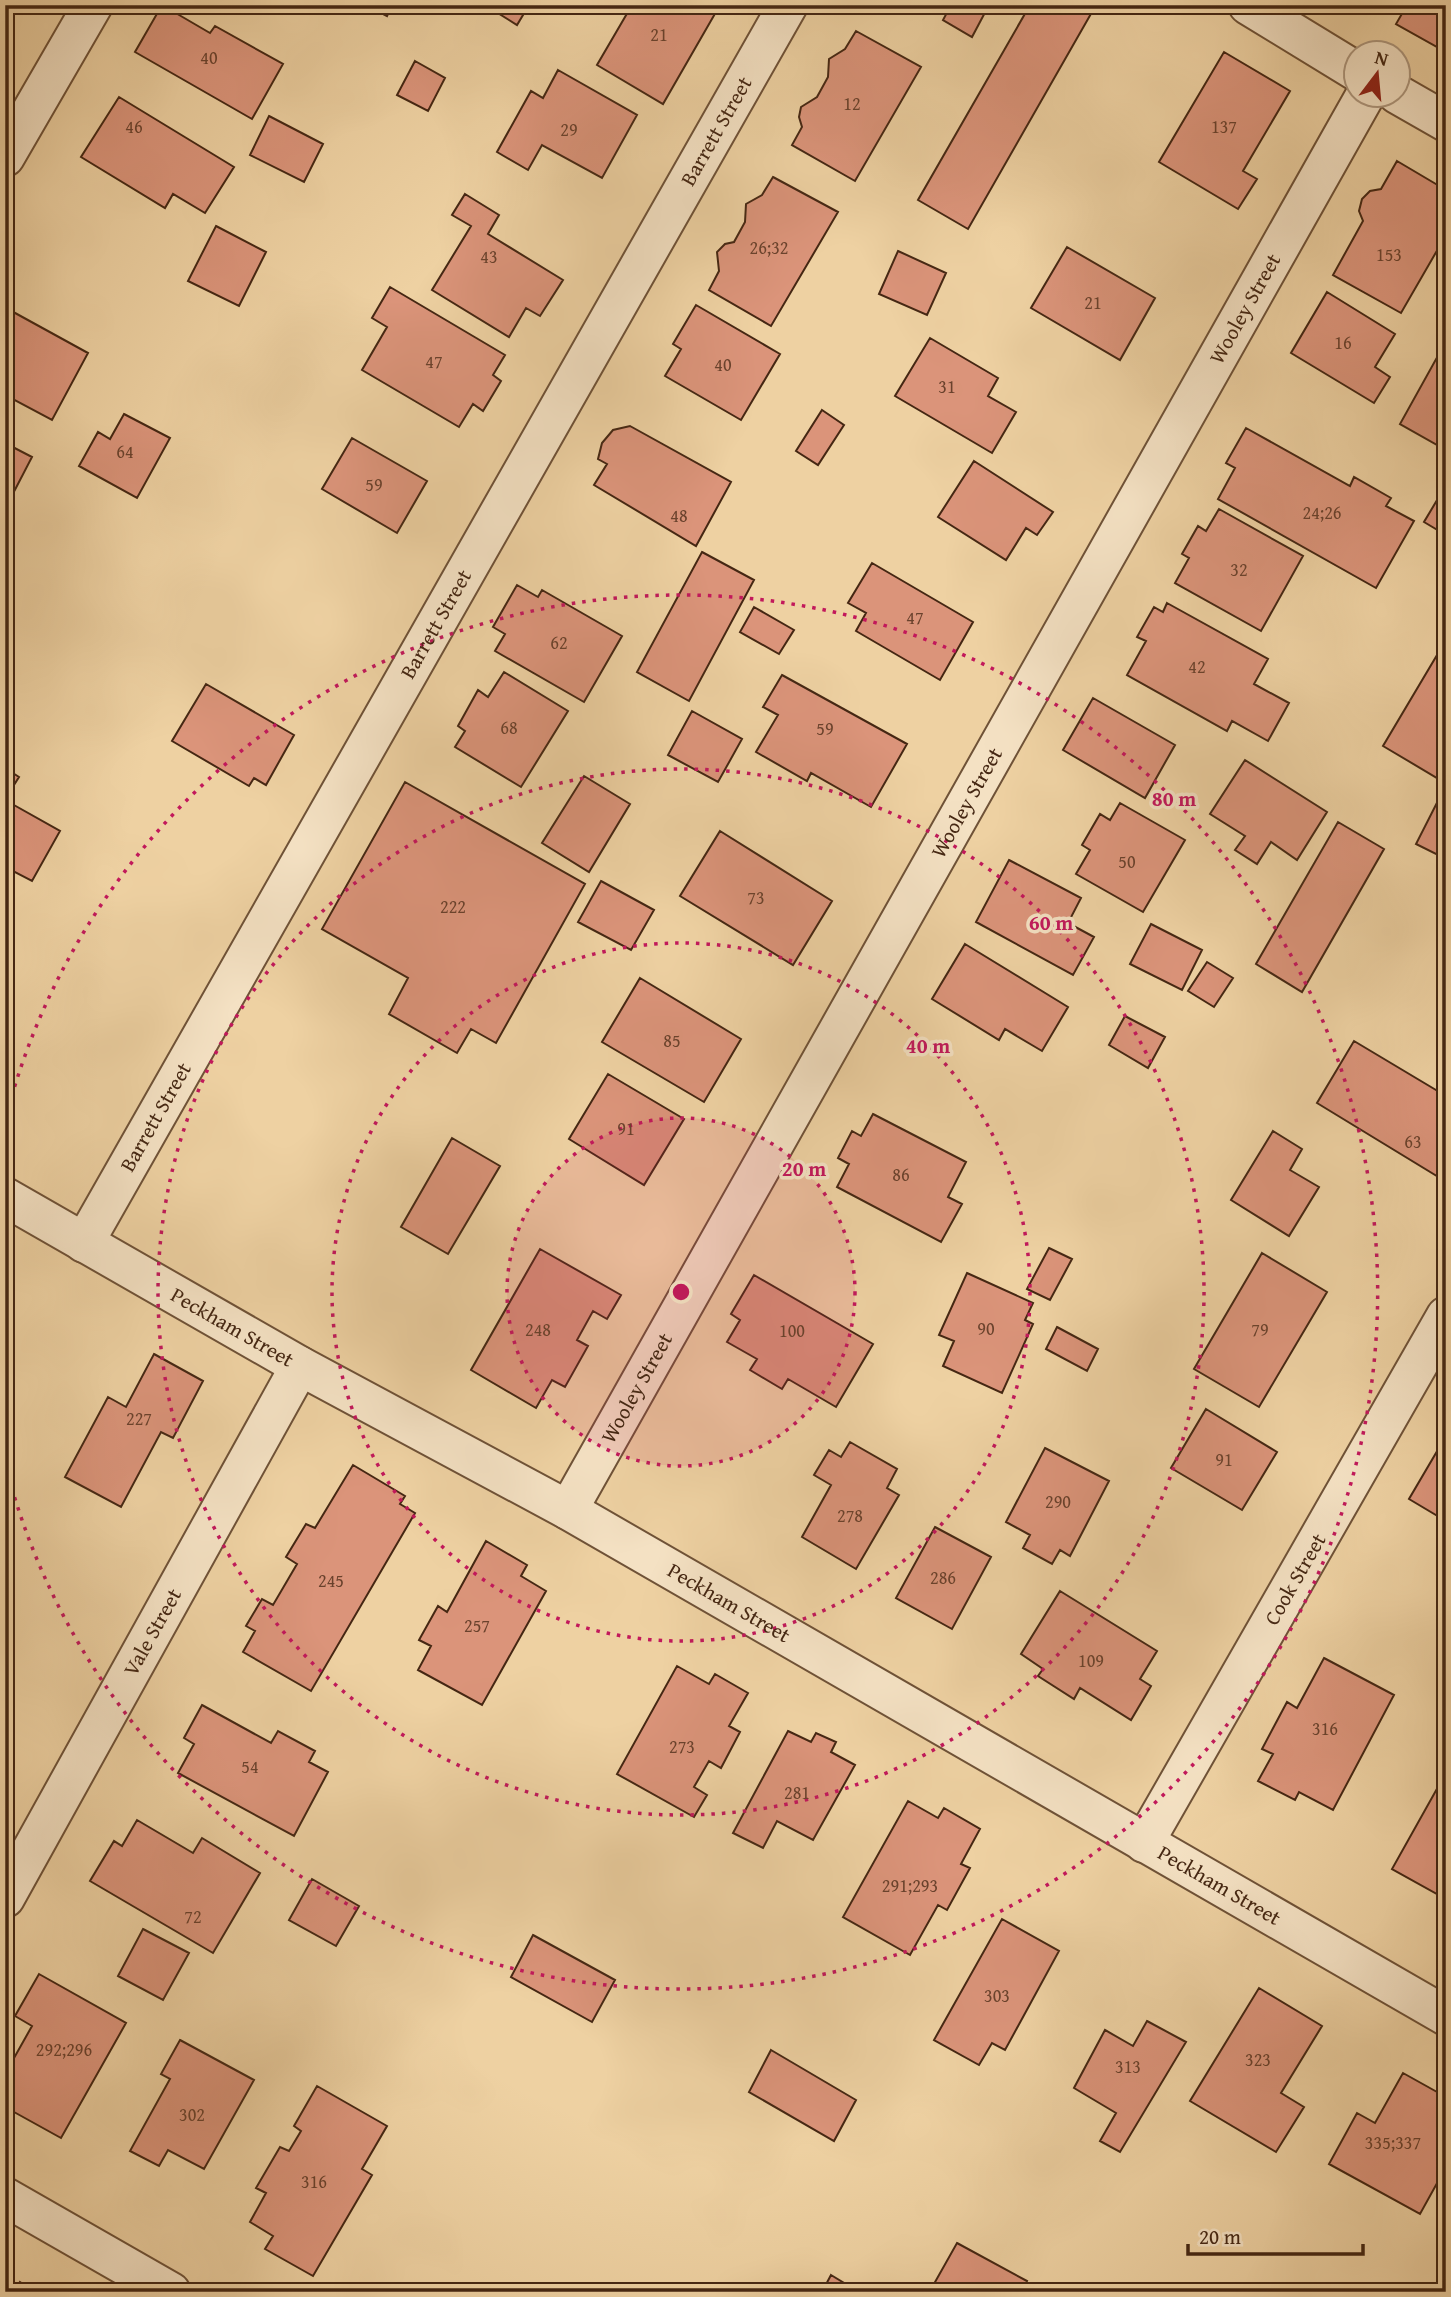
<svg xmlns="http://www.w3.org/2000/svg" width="1451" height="2297" viewBox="0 0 1451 2297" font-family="'Gentium Book Plus',serif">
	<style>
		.building { fill: #db947a; stroke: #452713; stroke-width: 2 }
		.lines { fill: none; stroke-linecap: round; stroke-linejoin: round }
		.street-casing { stroke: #6f5237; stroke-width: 42 }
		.street { stroke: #f4e1c3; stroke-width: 38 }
		.ring { fill: none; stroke: #c2185b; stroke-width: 3.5; stroke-dasharray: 3.5 7 }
		.labels { text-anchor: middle; stroke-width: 7; stroke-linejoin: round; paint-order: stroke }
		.number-label { font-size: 18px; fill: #6a422d }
		.street-label { font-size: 21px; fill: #452713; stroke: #f4e1c3 }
		.centre { fill: #c2185b; stroke: #f4e1c3; stroke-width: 3.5 }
		.ring-label { font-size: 21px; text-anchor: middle; font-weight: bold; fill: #c2185b; stroke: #f4e1c3; stroke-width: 7; stroke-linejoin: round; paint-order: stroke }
	</style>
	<rect width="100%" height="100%" fill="#eed1a2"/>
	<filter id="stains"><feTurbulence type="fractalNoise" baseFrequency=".00286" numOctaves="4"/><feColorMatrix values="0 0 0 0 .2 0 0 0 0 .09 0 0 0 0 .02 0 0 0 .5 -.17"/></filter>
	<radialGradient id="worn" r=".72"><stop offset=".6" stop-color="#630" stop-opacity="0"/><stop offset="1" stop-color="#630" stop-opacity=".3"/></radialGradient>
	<path class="building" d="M162,5L210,33L215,26L283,64L252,119L135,52Z
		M366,5H392L387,16Z
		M485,5H529L517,25Z
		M632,5H720L663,104L597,65Z
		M951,5H989L972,37L943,20Z
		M1030,5H1096L968,229L918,200Z
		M1407,5H1446V52L1396,24Z
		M856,31L921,67L855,181L792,145L802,127L799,117L801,107L817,97L828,77L829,59L845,49Z
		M1224,52L1290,91L1243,171L1257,179L1238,209L1159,162Z
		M415,61L445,78L428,111L397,95Z
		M558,70L637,115L602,178L542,145L528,170L497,152L531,91L543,98Z
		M119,97L234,167L205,213L173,194L165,208L81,157Z
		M269,116L323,144L304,182L250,155Z
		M1397,161L1446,190V235L1401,313L1333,275L1363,221L1359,211L1362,199L1370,191L1381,189Z
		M773,177L838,212L771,326L709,290L719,271L717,252L725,244L734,242L745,222L746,204L762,195Z
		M465,194L499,215L488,234L563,280L540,316L526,308L509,337L432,290L471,226L452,215Z
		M216,226L266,252L239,306L188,281Z
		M1067,247L1155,298L1120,360L1031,308Z
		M898,251L946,273L927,315L879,294Z
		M390,287L505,355L493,375L501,381L483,411L473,404L459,427L362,370L387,327L372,318Z
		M1327,292L1395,334L1375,367L1390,377L1374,403L1291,353Z
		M696,305L780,354L741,420L665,376L681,349L673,344Z
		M6,308L88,353L52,420L5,395Z
		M930,338L998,378L988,396L1016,412L992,453L895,396Z
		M1440,352L1446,355V450L1400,424Z
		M822,410L844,425L818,465L796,451Z
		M124,414L170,438L137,498L79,466L98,432L110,439Z
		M630,426L731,482L696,546L594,485L607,464L598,459L602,443L613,430Z
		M1246,428L1350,486L1354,477L1391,498L1386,506L1414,521L1376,588L1218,499L1235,468L1226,463Z
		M352,438L427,481L397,533L322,489Z
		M5,443L32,457L5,509Z
		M974,461L1053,512L1037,535L1026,528L1006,560L938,517Z
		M1446,485V535L1424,522Z
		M1219,509L1303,556L1261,631L1175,583L1189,558L1182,554L1198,526L1206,531Z
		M702,552L754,580L689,701L637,672Z
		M872,563L973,622L940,680L856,631L866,613L848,603Z
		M517,585L538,597L542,590L622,636L584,702L495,651L505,634L493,627Z
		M1167,603L1268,659L1254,684L1289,703L1268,741L1232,721L1227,731L1127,675L1146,641L1137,637L1154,607L1163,612Z
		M754,607L794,630L779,654L740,632Z
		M1443,645L1446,646V762L1437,778L1383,746Z
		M504,672L568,711L521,787L455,747L465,731L458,726L478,690L488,697Z
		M782,675L907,744L871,807L811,773L807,781L756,752L778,715L763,707Z
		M206,684L294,735L266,785L254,778L249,786L172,741Z
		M1093,698L1175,745L1145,798L1063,750Z
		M692,711L742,739L718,782L668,755Z
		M1245,760L1327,812L1297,860L1271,842L1257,864L1235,850L1245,836L1210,814Z
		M5,768L19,777L7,796L5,795Z
		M584,776L630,804L589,872L542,843Z
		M405,782L585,884L496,1043L471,1029L457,1053L389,1014L408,978L322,929Z
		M1446,785V859L1416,844Z
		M5,800L60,831L32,881L5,867Z
		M1120,803L1185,840L1143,912L1076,874L1090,850L1082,845L1100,814L1110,820Z
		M1338,822L1384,849L1302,992L1256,964Z
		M720,831L832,901L793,965L680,896Z
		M1009,860L1081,898L1068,923L1094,937L1073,975L976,922Z
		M601,881L654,910L631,950L578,922Z
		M1151,924L1202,950L1182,990L1130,964Z
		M965,944L1068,1007L1042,1051L1005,1029L999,1040L932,999Z
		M1207,962L1233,978L1214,1007L1188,991Z
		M640,978L741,1039L704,1102L602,1042Z
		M1125,1016L1165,1037L1148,1068L1109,1045Z
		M1354,1041L1446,1096L1445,1181L1317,1103Z
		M608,1074L684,1119L644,1185L569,1139Z
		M873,1114L966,1162L948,1197L962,1204L941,1242L837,1187L849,1164L838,1158L852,1131L861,1136Z
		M1273,1131L1302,1149L1290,1170L1319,1187L1289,1236L1231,1200Z
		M452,1138L500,1166L448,1254L401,1227Z
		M1049,1248L1072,1259L1050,1300L1027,1289Z
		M540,1249L621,1295L607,1319L593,1311L577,1340L588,1346L565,1387L552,1380L536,1408L471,1370Z
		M1262,1253L1327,1292L1259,1407L1194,1369Z
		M967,1273L1033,1303L1025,1320L1033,1324L1002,1393L943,1366L954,1341L939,1335Z
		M754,1275L873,1344L836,1407L788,1379L782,1389L750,1370L757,1359L727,1342L740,1320L731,1314Z
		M1057,1327L1098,1349L1087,1371L1046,1349Z
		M154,1354L203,1381L173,1438L161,1432L121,1507L65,1477L108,1397L126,1407Z
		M1206,1409L1277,1452L1242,1510L1171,1468Z
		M1446,1436V1521L1409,1499Z
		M850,1442L897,1469L887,1488L899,1495L856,1569L802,1537L831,1485L814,1475L829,1450L841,1457Z
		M1045,1448L1109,1481L1070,1556L1060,1550L1052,1564L1023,1548L1030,1535L1006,1522Z
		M353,1465L405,1496L400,1504L415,1513L311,1691L243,1652L255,1631L246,1626L262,1599L273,1605L297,1564L286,1557L306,1524L315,1528Z
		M935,1527L991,1557L952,1629L896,1598Z
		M486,1541L527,1565L521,1576L546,1591L482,1705L418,1670L431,1646L419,1640L438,1606L447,1612Z
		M1060,1591L1157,1651L1140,1679L1151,1686L1131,1720L1080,1688L1074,1699L1038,1676L1043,1669L1021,1654Z
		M1324,1658L1394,1695L1333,1810L1299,1792L1295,1800L1258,1781L1273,1754L1262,1749L1287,1702L1297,1708Z
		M677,1666L709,1684L715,1674L748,1693L729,1726L740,1732L721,1768L709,1761L694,1787L707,1795L694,1817L617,1774Z
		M202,1705L271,1743L278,1731L315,1751L309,1762L328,1772L294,1836L178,1773L194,1744L184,1738Z
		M788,1731L811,1742L816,1733L836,1742L831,1752L855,1765L813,1840L777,1821L763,1848L733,1833Z
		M1443,1778L1446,1780V1899L1392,1869Z
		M908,1801L938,1818L944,1808L980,1829L961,1864L970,1868L947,1910L938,1905L910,1955L843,1917Z
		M137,1820L193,1853L202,1838L260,1873L213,1953L90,1881L114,1841L122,1846Z
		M312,1879L359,1906L336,1946L289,1920Z
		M1002,1919L1059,1951L1005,2050L992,2043L979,2065L934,2040Z
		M143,1929L189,1953L163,2000L118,1976Z
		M533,1935L615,1980L592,2022L511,1977Z
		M39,1974L126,2023L61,2138L5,2107V2074L32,2026L15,2016Z
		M1259,1988L1322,2026L1281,2093L1304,2107L1276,2152L1190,2101Z
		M1147,2021L1186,2042L1120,2152L1100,2141L1116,2113L1074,2088L1105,2030L1133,2046Z
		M180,2040L254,2080L204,2169L168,2150L159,2166L130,2151L170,2079L161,2074Z
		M771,2050L856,2100L834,2141L749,2092Z
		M1403,2073L1446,2097V2167L1420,2214L1329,2164L1357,2113L1375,2123Z
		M317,2086L387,2126L362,2169L372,2175L313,2276L265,2249L273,2236L250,2222L266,2193L256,2188L280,2147L289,2151L301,2131L294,2126Z
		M957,2243L1027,2281L1021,2292L930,2291Z
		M831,2275L859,2292H822Z
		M20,2282L36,2292H14Z"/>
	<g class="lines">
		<defs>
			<g id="street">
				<path d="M1248,5L1356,71"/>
				<path d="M1397,94L1446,122"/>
				<path d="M5,157L93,5"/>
				<path id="s1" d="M5,1197L300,1366L568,1510L1446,2016"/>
				<path id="s2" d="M84,1243L788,5"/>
				<path id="s3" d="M568,1510L1366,94"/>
				<path id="s4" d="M1144,1843L1446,1316"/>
				<path id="s5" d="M5,1898L300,1366"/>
				<path d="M5,2197L171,2292"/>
			</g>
		</defs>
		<use href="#street" class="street-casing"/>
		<use href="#street" class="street"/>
	</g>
	<circle cx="681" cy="1292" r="174" fill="#c2185b" fill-opacity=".12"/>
	<g class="ring">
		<circle cx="681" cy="1292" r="174"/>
		<circle cx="681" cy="1292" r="349"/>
		<circle cx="681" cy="1292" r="523"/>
		<path d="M6 1117A697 697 0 1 1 6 1467"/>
	</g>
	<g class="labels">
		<g class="number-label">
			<text x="659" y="41">21</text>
			<text x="209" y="64">40</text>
			<text x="852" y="110">12</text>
			<text x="134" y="133">46</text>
			<text x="1224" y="133">137</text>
			<text x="569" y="136">29</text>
			<text x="769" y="254">26;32</text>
			<text x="1389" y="261">153</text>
			<text x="489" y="263">43</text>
			<text x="1093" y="309">21</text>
			<text x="1343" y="349">16</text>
			<text x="434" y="368">47</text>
			<text x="723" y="371">40</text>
			<text x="947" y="393">31</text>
			<text x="125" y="458">64</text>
			<text x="374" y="491">59</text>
			<text x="1322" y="519">24;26</text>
			<text x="679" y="522">48</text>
			<text x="1239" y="576">32</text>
			<text x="915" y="624">47</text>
			<text x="559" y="649">62</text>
			<text x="1197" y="673">42</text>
			<text x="509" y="734">68</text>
			<text x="825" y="735">59</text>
			<text x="1127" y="868">50</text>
			<text x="756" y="904">73</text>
			<text x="453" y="913">222</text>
			<text x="672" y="1047">85</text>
			<text x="626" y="1135">91</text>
			<text x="1413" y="1148">63</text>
			<text x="901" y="1181">86</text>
			<text x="986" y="1335">90</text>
			<text x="538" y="1336">248</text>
			<text x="1260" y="1336">79</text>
			<text x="792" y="1337">100</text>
			<text x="139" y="1425">227</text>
			<text x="1224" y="1466">91</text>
			<text x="1058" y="1508">290</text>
			<text x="850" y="1522">278</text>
			<text x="943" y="1584">286</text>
			<text x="331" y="1587">245</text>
			<text x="477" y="1632">257</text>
			<text x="1091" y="1667">109</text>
			<text x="1325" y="1735">316</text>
			<text x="682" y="1753">273</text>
			<text x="250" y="1773">54</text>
			<text x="797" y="1799">281</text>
			<text x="910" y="1892">291;293</text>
			<text x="193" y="1923">72</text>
			<text x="997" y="2002">303</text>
			<text x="64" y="2056">292;296</text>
			<text x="1258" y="2066">323</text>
			<text x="1128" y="2073">313</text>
			<text x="192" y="2121">302</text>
			<text x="1393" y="2149">335;337</text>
			<text x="314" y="2188">316</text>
		</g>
		<g class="street-label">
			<text dy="7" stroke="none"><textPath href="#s2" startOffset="1279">Barrett Street</textPath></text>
			<text dy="7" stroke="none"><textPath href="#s3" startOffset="1379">Wooley Street</textPath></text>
			<text dy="7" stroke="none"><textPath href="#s2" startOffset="712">Barrett Street</textPath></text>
			<text dy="7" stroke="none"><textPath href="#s3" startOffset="812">Wooley Street</textPath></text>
			<text dy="7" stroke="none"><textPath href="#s2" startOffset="145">Barrett Street</textPath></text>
			<text dy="7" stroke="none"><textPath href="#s1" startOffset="262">Peckham Street</textPath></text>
			<text dy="7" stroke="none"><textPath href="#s3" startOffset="140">Wooley Street</textPath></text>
			<text dy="7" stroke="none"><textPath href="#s4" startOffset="304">Cook Street</textPath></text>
			<text dy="7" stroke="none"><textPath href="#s1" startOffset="830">Peckham Street</textPath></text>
			<text dy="7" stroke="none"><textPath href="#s5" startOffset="304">Vale Street</textPath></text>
			<text dy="7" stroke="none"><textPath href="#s1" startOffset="1396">Peckham Street</textPath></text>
		</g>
	</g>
	<circle cx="681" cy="1292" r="10" class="centre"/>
	<g class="ring-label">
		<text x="1174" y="806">80 m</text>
		<text x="1051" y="930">60 m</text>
		<text x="928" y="1053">40 m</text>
		<text x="804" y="1176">20 m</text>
	</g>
	<rect width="1451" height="2297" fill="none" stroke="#eed1a2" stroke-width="28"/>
	<rect x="7" y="7" width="1437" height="2283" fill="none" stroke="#452713" stroke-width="3.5"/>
	<rect x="14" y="14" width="1423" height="2269" fill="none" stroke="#452713" stroke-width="2"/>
	<g transform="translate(1377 74) rotate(16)"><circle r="33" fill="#f4e1c3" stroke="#ae977d" stroke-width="2"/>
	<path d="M0-5L12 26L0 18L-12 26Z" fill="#8f2418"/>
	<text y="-10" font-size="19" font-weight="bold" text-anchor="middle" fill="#452713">N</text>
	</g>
	<path d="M1188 2244v10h175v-10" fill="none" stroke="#452713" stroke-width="3.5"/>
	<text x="1199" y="2244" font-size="21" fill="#452713" stroke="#f4e1c3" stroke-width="5" paint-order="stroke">20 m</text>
	<rect width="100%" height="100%" filter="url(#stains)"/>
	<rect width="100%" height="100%" fill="url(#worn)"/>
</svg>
